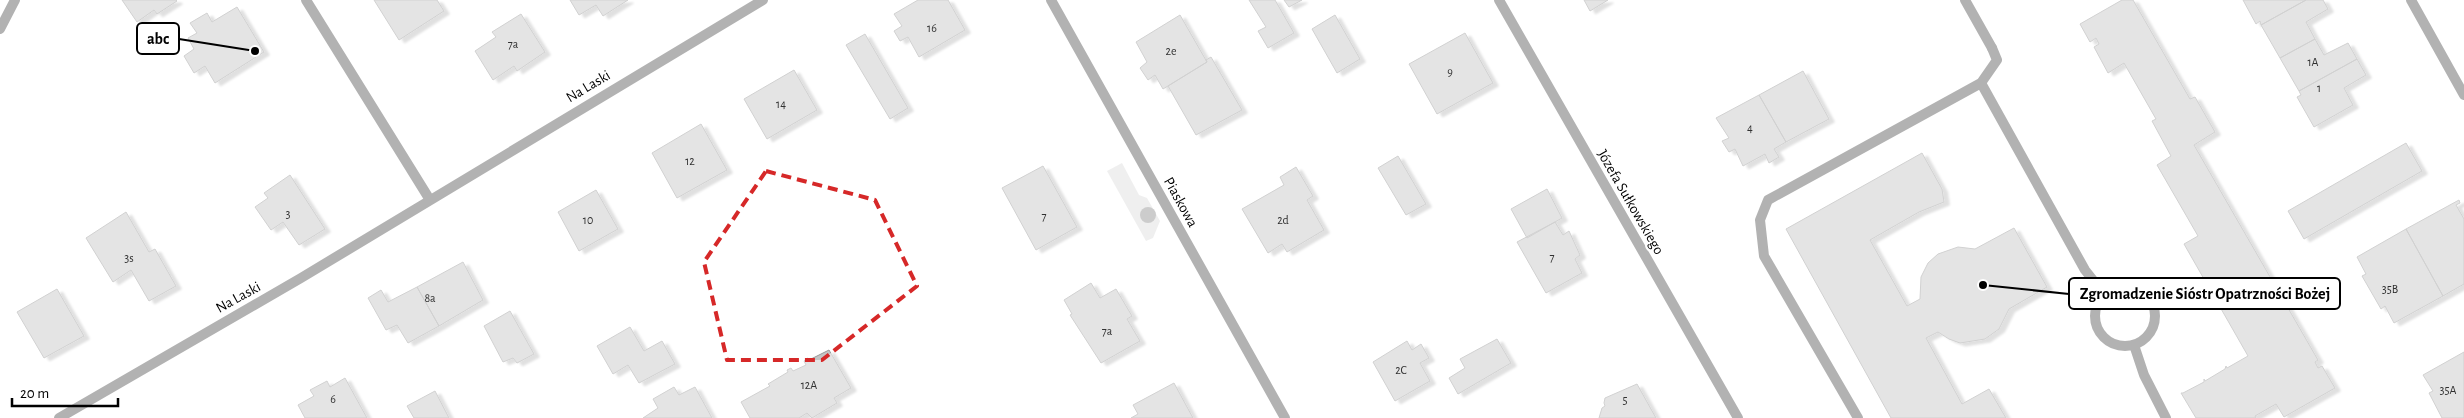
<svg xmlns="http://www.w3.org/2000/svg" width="2464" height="418" viewBox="0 0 2464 418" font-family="'Alegreya Sans',sans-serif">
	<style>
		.green { fill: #dcdcdc }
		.building { fill: #c4c4c4; stroke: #999; filter: url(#shadow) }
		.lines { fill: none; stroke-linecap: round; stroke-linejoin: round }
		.lane { stroke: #555; stroke-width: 10 }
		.street { stroke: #555; stroke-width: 10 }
		.tree { fill: #8f8f8f }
		.marked { fill: none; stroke: #d62828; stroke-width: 4; stroke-dasharray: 10 6; stroke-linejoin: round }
		.labels { text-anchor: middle; stroke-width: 4.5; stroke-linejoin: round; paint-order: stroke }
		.number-label { font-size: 12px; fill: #313131 }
		.street-label { font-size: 15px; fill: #000; stroke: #fff }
		.leader { fill: none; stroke: #000; stroke-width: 2 }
		.callout-dot { fill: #000; stroke: #fff; stroke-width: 2 }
		.callout { fill: #fff; stroke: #000; stroke-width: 2 }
		.callout-label { font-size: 16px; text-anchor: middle; font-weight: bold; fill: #000 }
	</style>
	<defs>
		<filter id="shadow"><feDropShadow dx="5.5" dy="3" stdDeviation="1" flood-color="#0004"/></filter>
	</defs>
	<rect width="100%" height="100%" fill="#fff"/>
	<path class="green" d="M1122,163L1139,195L1147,198L1160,221L1153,238L1146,241L1107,171Z"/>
	<path class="building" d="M122,0H176L177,1L157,14L154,10L137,22Z
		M374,0H437L444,11L399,40Z
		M570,0H628L603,16L596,5L579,15Z
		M918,0H948L965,30L919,57L908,37L900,41L894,31L902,26L894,14Z
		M1249,0H1275L1294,33L1268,48L1258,31L1266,27Z
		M1284,0H1302L1289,7Z
		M1584,0H1608L1590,11Z
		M2122,0H2133L2190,99L2195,97L2215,132L2194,145L2318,360L2315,362L2318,368L2322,366L2335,388L2284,417L2276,404L2255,416L2256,418H2196L2181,393H2183L2204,382V379L2205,381L2225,369L2226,366L2227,368L2248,356L2184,244L2198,236L2157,165L2171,156L2152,121L2156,119L2124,63L2108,73L2094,47L2099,44L2096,38L2090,42L2080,24Z
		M2243,0H2306L2261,25L2260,21L2256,24Z
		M2306,0H2323L2328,9L2306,22L2315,39L2280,58L2261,25Z
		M237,7L264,52L215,83L205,66L194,73L184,56L194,49L188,38L197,33L190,23L207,13L212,22Z
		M521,14L545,52L517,71L514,66L493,80L475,51L496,37L492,32Z
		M1180,15L1207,62L1163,89L1155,75L1148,80L1140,68L1147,62L1136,42Z
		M1335,15L1360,59L1337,73L1312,29Z
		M1465,33L1493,83L1437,114L1409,64Z
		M865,34L908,108L890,119L846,45Z
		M2315,39L2324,55L2348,43L2357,59L2299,91L2280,58Z
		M1211,57L1242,110L1196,135L1168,86L1207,62L1206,60Z
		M2357,59L2366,75L2344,88L2353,105L2314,127L2297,97L2301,95L2299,91Z
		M794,70L817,110L767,139L744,99Z
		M1803,71L1829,119L1786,142L1759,95Z
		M1759,95L1786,142L1774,149L1779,157L1769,163L1765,154L1743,166L1735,149L1729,152L1722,141L1729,138L1716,118Z
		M701,124L727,170L677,198L652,153Z
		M2406,143L2422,171L2304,239L2288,211Z
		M1922,153L1942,189L1944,202L1919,212L1870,240L1907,306L1920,299L1921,277L1928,263L1938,254L1958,247L1975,249L2014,228L2047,287L2009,309L1999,329L1985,339L1960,343L1949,339L1938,332L1926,338L1962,404L1989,389L2006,418H1891L1786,229Z
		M1398,156L1426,204L1406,215L1378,168Z
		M1043,166L1077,227L1036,250L1002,188Z
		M1296,167L1313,196L1307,200L1324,230L1287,252L1282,244L1268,253L1242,209L1284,185L1280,177Z
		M290,175L325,229L299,245L283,222L271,230L255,207L268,198L264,193Z
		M1547,189L1562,218L1527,238L1511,209Z
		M596,190L618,229L579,251L558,212Z
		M2459,200L2460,203L2456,205L2464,219V284L2443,296L2406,229Z
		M126,212L149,252L155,249L176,286L149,301L131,270L113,282L86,238Z
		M1555,222L1563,235L1569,231L1580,255L1575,259L1582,273L1546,293L1517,242Z
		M2406,229L2443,296L2394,323L2385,306L2381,309L2362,276L2366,274L2357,257Z
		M463,262L483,300L439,326L417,287Z
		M1091,283L1100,298L1116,289L1132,316L1127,319L1140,341L1101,363L1070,315L1072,314L1064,300Z
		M417,287L439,326L408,343L397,325L386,330L368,298L381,290L388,302Z
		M57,289L84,336L44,358L17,312Z
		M510,311L534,354L517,363L513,358L503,362L484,326Z
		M630,327L644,351L662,341L675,364L639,383L628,365L613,374L597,346Z
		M1497,339L1511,363L1458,394L1449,378L1465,368L1460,359Z
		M1407,341L1412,350L1421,344L1429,358L1420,363L1430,381L1395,401L1373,362Z
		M829,350L851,388L834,398L837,403L812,418L807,413L799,418H750L741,402L770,386L768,384L788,372L787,370L791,368L793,371L806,365L804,361L808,358L809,360Z
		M2464,352V418H2442L2429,393L2433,391L2423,375Z
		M345,378L367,418H305L298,405L314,396L310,390L327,381L330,387Z
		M1174,383L1193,418H1131L1138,414L1133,405Z
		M1637,384L1656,418H1599L1602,408L1605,406L1604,403L1605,398Z
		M674,387L679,395L695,387L712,418H643L658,408L653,399Z
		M435,391L449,418H414L407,406Z"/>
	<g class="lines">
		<path class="lane" d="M1992,48L1997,60L1981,83L2085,270L2104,294
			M2095 316a30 30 0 1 1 60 0a30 30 0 1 1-60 0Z
			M2134,345L2144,375L2166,418
			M1858,418L1764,256L1760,220L1768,200L1981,83"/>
		<path class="street" d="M306,0L430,200
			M1051,0L1285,418
			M1499,0L1738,418
			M1965,0L1992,48
			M2411,0L2464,95
			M0,29L15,0
			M59,418L301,278L763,0"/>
	</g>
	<circle class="tree" cx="1148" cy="215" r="8"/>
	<path d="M0 0H2464V418H0ZM766,171L875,200L917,286L822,360H727L704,262Z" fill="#fff" fill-opacity=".55" fill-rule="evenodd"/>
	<path class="marked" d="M766,171L875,200L917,286L822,360H727L704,262Z"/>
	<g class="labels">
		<g class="number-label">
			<text x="932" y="32">16</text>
			<text x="513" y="48">7a</text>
			<text x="1171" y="55">2e</text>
			<text x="2313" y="66">1A</text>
			<text x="1450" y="76">9</text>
			<text x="2319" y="92">1</text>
			<text x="781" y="108">14</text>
			<text x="1750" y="132">4</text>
			<text x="690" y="165">12</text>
			<text x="288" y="218">3</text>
			<text x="1044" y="220">7</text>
			<text x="588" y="224">10</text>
			<text x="1283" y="224">2d</text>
			<text x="1552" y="261">7</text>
			<text x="129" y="262">3s</text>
			<text x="2390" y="293">35B</text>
			<text x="430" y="302">8a</text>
			<text x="1107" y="335">7a</text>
			<text x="1401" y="374">2C</text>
			<text x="809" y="389">12A</text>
			<text x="2448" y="394">35A</text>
			<text x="333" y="403">6</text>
			<text x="1625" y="404">5</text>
		</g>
		<g class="street-label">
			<text transform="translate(588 86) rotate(-31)" y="5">Na Laski</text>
			<text transform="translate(1181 202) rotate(61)" y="5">Piaskowa</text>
			<text transform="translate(1631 202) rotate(60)" y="5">Józefa Sułkowskiego</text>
			<text transform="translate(238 297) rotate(-29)" y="5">Na Laski</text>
		</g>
	</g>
	<path class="leader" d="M255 51L179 39M1983 285L2069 294"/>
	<g class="callout-dot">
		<circle cx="255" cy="51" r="5"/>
		<circle cx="1983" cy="285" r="5"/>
	</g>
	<g class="callout">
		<rect x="137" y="23" width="42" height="31" rx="5"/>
		<rect x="2069" y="278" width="271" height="31" rx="5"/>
	</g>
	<g class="callout-label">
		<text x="158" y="44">abc</text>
		<text x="2205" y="299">Zgromadzenie Sióstr Opatrzności Bożej</text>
	</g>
	<path d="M12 398v8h106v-8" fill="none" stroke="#000000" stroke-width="2.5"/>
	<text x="20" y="398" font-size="15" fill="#000000" stroke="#ffffff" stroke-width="4" paint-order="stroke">20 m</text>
</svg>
